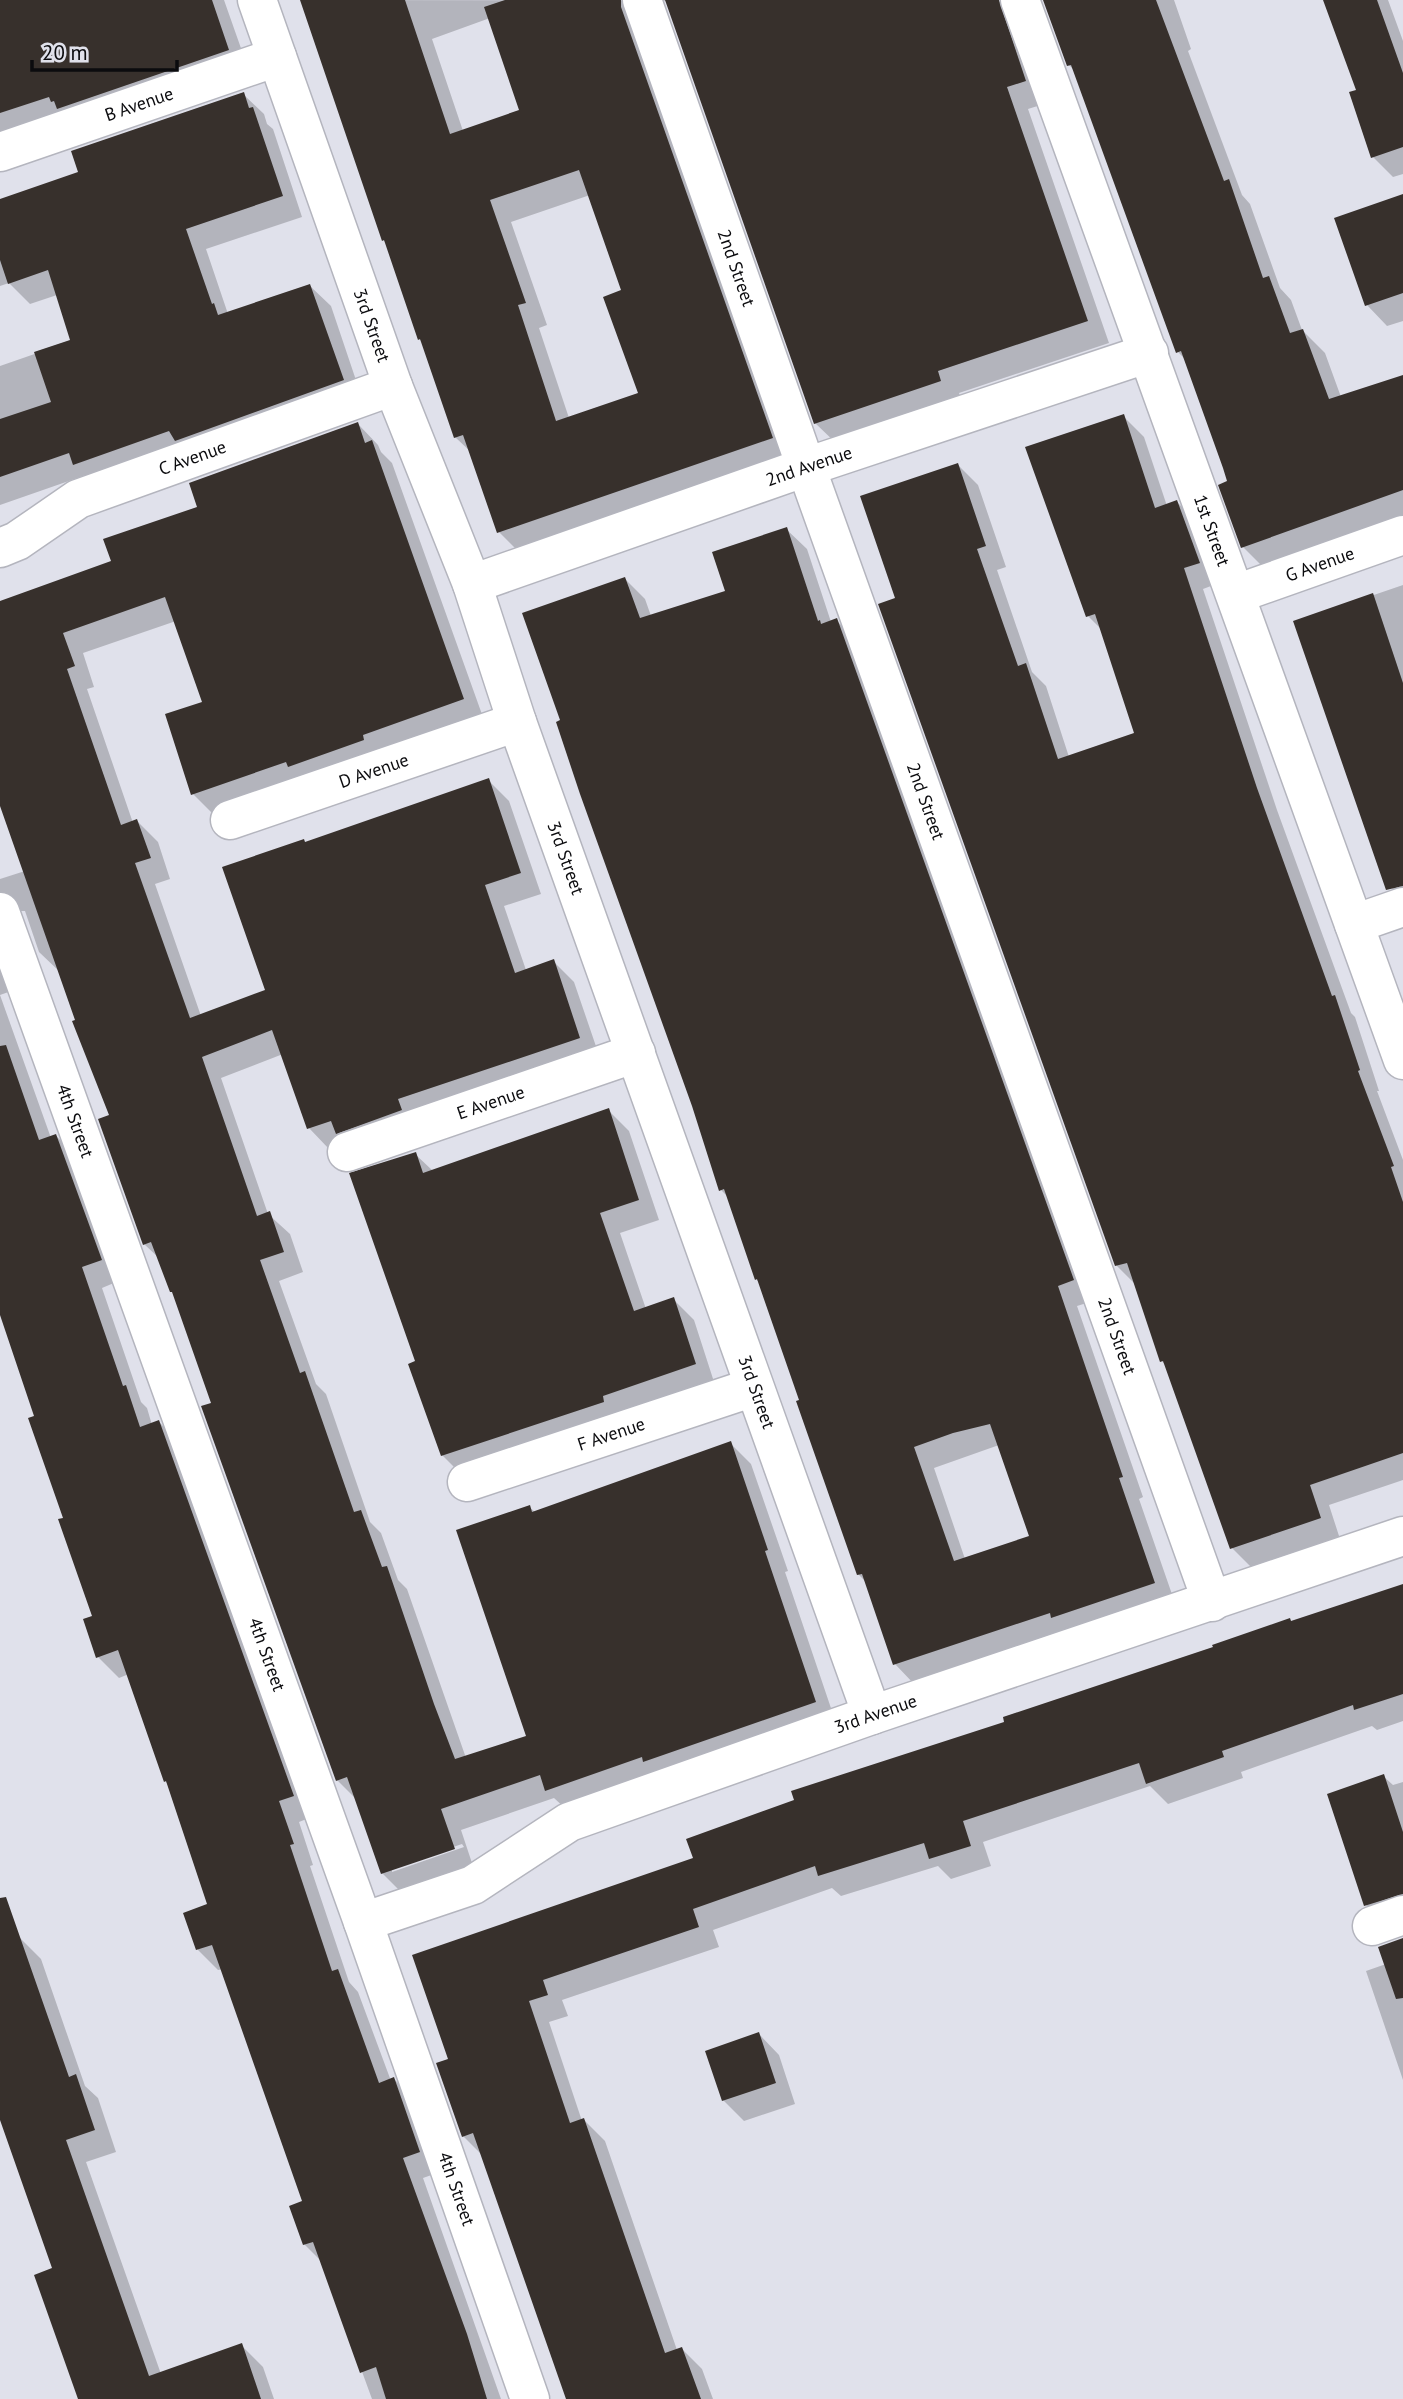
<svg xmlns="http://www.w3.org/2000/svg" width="1403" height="2399" viewBox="0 0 1403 2399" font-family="'PT Sans',sans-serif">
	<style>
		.shadow { fill: #0003; fill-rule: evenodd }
		.building { fill: #37302c; fill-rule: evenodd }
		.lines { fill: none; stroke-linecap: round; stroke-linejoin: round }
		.minor-casing { stroke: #b4b5be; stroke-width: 41 }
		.minor { stroke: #fff; stroke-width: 38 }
		.labels { text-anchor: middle; stroke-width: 7; stroke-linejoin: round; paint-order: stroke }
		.street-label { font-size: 18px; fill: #0b0b0e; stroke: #e0e1eb }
	</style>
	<rect width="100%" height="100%" fill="#e0e1eb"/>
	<path class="shadow" d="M0,0H224L249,71L0,140Z
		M302,0L998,1L1020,23L1047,103L1028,109L1109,343L959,393L962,403L838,445L815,423L667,0L657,1L793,460L521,554L499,532L472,453L455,437L423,342L419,339L387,243L383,240ZM490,18L522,111L463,131L432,39ZM590,195L623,291L640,395L569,418L539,328L547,325L511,222Z
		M1045,0H1174L1191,49L1188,51L1242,195L1250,204L1280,288L1291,300L1302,330L1325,353L1341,397L1403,377V519L1265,569L1243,547L1229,482L1187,361L1178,352L1076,72L1069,65Z
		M1325,0H1388L1403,41V174L1393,177L1373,157L1358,91Z
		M243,94L264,114L267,124L273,129L302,217L206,249L228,314L310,286L331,306L363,401L96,485L86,475L0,505V366L72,341L57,295L30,304L9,283L0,286V200L80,173Z
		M1403,203V321L1387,326L1367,305L1336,219Z
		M1123,416L1144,437L1167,506L1177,502L1197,522L1219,583L1203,589L1277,810L1351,1013L1355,1017L1379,1091H1377L1403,1160V1480L1329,1505L1340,1539L1252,1568L1232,1548L1166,1366L1162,1361L1136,1285L1117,1266L897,599L958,465L978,485L1006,567L997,570L1032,672L1046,686L1069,757L1137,734L1102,630L1088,616Z
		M358,424L378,445L381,452L392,463L484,720L214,815L193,794L204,703L176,621L83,653L94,687L87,689L133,823L137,821L158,842L170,879L155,884L201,1016L267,991L306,844L488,780L509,801L541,894L504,906L526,970L553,961L574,982L600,1058L329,1149L309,1128L283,1054L221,1078L268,1214L290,1234L303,1272L279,1281L316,1384L326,1394L370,1522L381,1533L398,1580L407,1589L466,1758L528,1737L529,1507L535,1512L730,1443L751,1464L788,1571L785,1572L836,1723L567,1810L554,1798L461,1830L474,1869L403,1894L382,1873L357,1800L337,1780L213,1404L175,1295L160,1259L144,1244L111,1116L60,972L39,952L25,911H15L0,927V879L25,871L0,800V603L113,562L199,508ZM462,1844L464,1847L392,1872V1868Z
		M786,529L807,549L831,622L836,620L857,641L1093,1301L1077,1306L1143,1497L1139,1499L1175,1603L915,1685L895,1664L866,1582L858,1574L761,1284L756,1279L729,1198L721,1190L563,721L625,579L645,599L651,616L727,592ZM999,1445L1031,1537L965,1559L934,1468Z
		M1403,585V899L1385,881L1295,622Z
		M0,943L17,989L0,995L51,1138L56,1136L77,1156L121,1280L102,1288L141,1402L147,1408L152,1425L159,1422L180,1443L314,1816L299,1822L313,1865L310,1866L349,1982L358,1992L391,2081L394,2079L415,2100L440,2172L423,2178L501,2399H372L322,2262L304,2244V2202L223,1969L218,1970L198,1950L185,1914L209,1906L169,1785L165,1781L129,1674L119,1678L98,1657L95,1617L36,1417L0,1310Z
		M608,1110L629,1131L659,1220L620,1233L646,1309L673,1299L694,1320L715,1385L463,1476L442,1455L418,1363L415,1154L433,1171Z
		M1403,1586V1721L1377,1730L1372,1726L1241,1772L1243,1778L1168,1804L1150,1786L983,1842L991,1866L951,1879L938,1866L841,1896L832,1888L713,1930L719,1947L562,2000L568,2016L549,2022L582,2121L584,2120L605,2141L677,2350L682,2349L702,2369L713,2399H568L483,2156L463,2136L450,2060L415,1956L695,1859L1007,1723Z
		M1383,1776L1393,1785L1403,1782V1920L1387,1925L1366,1905Z
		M0,1902L19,1937L41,1959L85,2086L98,2098L116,2152L86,2162L161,2374L241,2345L263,2367L274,2399H79L54,2269L0,2111Z
		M1403,1940V2080L1366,1971L1386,1964Z
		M759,2034L779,2055L795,2104L744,2121L723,2100Z"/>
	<path class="building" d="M0,0H212L229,50L57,109L54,101L51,102L49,97L0,113Z
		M300,0H405L450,134L519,110L484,7L505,0H621V7L773,438L497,533L463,435L454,438L420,339L418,340L384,240L382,241ZM579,170L621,290L603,297L638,393L556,421L518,305L526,303L490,200Z
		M665,0H999L1026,81L1007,87L1088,321L938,371L941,381L814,424Z
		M1043,0H1156L1224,181L1229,179L1263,278L1269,276L1290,333L1303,329L1329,399L1403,375V490L1241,548L1218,485L1227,481L1223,468L1181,351L1176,353L1071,65L1067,66Z
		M1323,0H1377L1403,73V147L1371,158L1349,92L1356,90Z
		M244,92L249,108L253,107L283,196L186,229L212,304L214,303L218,315L310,284L344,380L175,441L169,431L73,465L69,453L0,477V419L51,402L34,352L70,340L48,270L8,284L0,260V199L78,172L71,151Z
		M1403,194V293L1365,306L1334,218Z
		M1124,414L1155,508L1177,500L1200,563L1184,568L1257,788L1332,996L1335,995L1360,1070L1358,1071L1394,1166L1391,1167L1403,1202V1453L1310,1485L1321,1518L1230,1549L1163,1361L1160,1362L1127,1263L1115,1266L878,604L895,598L860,496L958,463L986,546L977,549L1018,666L1026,663L1058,759L1134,733L1095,614L1086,617L1025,447Z
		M358,422L365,443L372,440L464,699L363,735L364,740L288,767L286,762L191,795L165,714L202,702L165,597L63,633L75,666L67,669L121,825L137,819L151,858L135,863L190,1018L265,990L222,867L304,839L305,842L489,778L521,873L485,885L515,973L554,959L580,1038L398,1099L402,1110L336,1134L331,1121L307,1129L272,1030L202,1057L257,1216L270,1211L284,1252L260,1260L300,1373L305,1371L354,1512L361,1510L382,1567L387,1566L434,1704L455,1759L526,1736L456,1530L530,1505L532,1512L731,1441L768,1550L765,1551L816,1702L643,1762L642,1757L545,1791L540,1775L441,1809L455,1849L381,1874L347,1777L336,1781L201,1406L211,1403L172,1292H170L151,1242L143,1245L98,1119L109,1115L72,1021L75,1020L0,806V601L111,561L103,539L197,507L189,483Z
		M787,527L818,621L820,620L821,624L837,618L1074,1280L1058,1286L1123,1477L1119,1478L1155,1583L1051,1618L1050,1613L893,1665L862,1574L857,1575L796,1401L799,1400L757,1279L755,1280L724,1189L719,1191L692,1106L580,794L556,722L560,720L522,613L625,577L640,618L725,591L712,552ZM990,1424L1029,1536L954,1561L914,1447L953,1433Z
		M1373,593L1403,683V886L1386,890L1293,621Z
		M6,1045L39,1140L56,1134L102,1260L82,1267L123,1386L126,1385L140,1427L159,1420L294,1796L279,1801L294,1844L290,1845L332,1971L338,1969L379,2083L394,2077L420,2152L403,2158L467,2334L487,2399H386L376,2367L360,2373L313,2242L303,2245L289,2206L302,2201L212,1945L196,1950L183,1913L207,1904L166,1781L164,1782L118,1650L96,1658L83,1619L92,1616L58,1519L63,1518L28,1418L34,1416L0,1315V1046Z
		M609,1108L639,1200L600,1213L634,1311L674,1297L696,1364L603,1396L604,1402L441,1456L408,1364L415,1361L349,1173L416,1152L423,1173Z
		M1403,1584V1694L1354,1710L1353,1705L1222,1751L1224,1757L1146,1784L1139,1763L963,1821L971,1846L929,1859L924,1843L818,1876L815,1866L693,1909L699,1927L543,1980L548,1995L529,2001L570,2123L584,2118L665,2353L682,2347L701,2399H566L473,2133L462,2137L436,2063L448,2059L412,1955L693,1858L686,1839L794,1800L791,1791L1004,1722L1003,1717L1213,1647L1212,1645L1290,1618L1291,1621Z
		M1384,1774L1403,1832V1894L1364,1906L1327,1794Z
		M6,1897L69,2077L76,2074L95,2130L66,2140L149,2376L242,2343L261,2399H78L34,2275L52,2268L0,2120V1898Z
		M1403,1938V1998L1396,1999L1378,1947Z
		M759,2032L776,2083L722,2101L705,2051Z"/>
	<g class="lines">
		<defs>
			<g id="minor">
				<path id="s1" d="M257,0L393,386L472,584L517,722L872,1715"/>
				<path id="s2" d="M642,0L806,467L1212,1602"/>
				<path id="s3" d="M1020,0L1403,1060"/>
				<path id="s4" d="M0,152L277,57"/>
				<path id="s5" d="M0,548L17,541L78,499L393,386"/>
				<path id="s6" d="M472,584L806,467L1149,353"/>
				<path id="s7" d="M1236,594L1403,535"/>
				<path id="s8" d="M230,820L517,722"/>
				<path id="s9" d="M0,912L363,1922L530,2399"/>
				<path d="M1354,924L1403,907"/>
				<path id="s10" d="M347,1152L636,1053"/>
				<path id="s11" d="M467,1482L754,1387"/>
				<path id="s12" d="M363,1922L473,1885L569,1822L872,1715L1403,1536"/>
				<path d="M1372,1926L1403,1915"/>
			</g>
		</defs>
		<use href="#minor" class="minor-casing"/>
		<use href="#minor" class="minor"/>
	</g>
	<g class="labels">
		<g class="street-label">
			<text dy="6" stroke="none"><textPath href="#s4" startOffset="147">B Avenue</textPath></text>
			<text dy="6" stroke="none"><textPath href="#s2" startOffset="284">2nd Street</textPath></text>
			<text dy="6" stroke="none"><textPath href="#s1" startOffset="345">3rd Street</textPath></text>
			<text dy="6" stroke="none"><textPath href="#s5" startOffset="214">C Avenue</textPath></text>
			<text dy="6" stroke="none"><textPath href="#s6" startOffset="357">2nd Avenue</textPath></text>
			<text dy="6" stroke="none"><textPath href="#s3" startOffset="564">1st Street</textPath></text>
			<text dy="6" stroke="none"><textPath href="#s7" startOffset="89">G Avenue</textPath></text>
			<text dy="6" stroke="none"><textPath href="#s8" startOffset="152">D Avenue</textPath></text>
			<text dy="6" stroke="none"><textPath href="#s2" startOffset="850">2nd Street</textPath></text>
			<text dy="6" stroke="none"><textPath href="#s1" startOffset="912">3rd Street</textPath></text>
			<text dy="6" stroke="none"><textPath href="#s10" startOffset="152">E Avenue</textPath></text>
			<text dy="6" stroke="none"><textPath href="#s9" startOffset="222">4th Street</textPath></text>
			<text dy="6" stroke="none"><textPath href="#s2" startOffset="1418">2nd Street</textPath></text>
			<text dy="6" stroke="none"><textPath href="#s1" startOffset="1479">3rd Street</textPath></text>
			<text dy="6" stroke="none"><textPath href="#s11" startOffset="152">F Avenue</textPath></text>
			<text dy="6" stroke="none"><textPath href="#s9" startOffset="789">4th Street</textPath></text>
			<text dy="6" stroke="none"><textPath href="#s12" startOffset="556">3rd Avenue</textPath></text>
			<text dy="6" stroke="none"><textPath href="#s9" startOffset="1356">4th Street</textPath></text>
		</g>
	</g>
	<path d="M32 60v10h145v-10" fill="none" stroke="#0b0b0e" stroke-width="3.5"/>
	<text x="42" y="60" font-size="21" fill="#0b0b0e" stroke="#e0e1eb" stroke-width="5" paint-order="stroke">20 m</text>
</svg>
